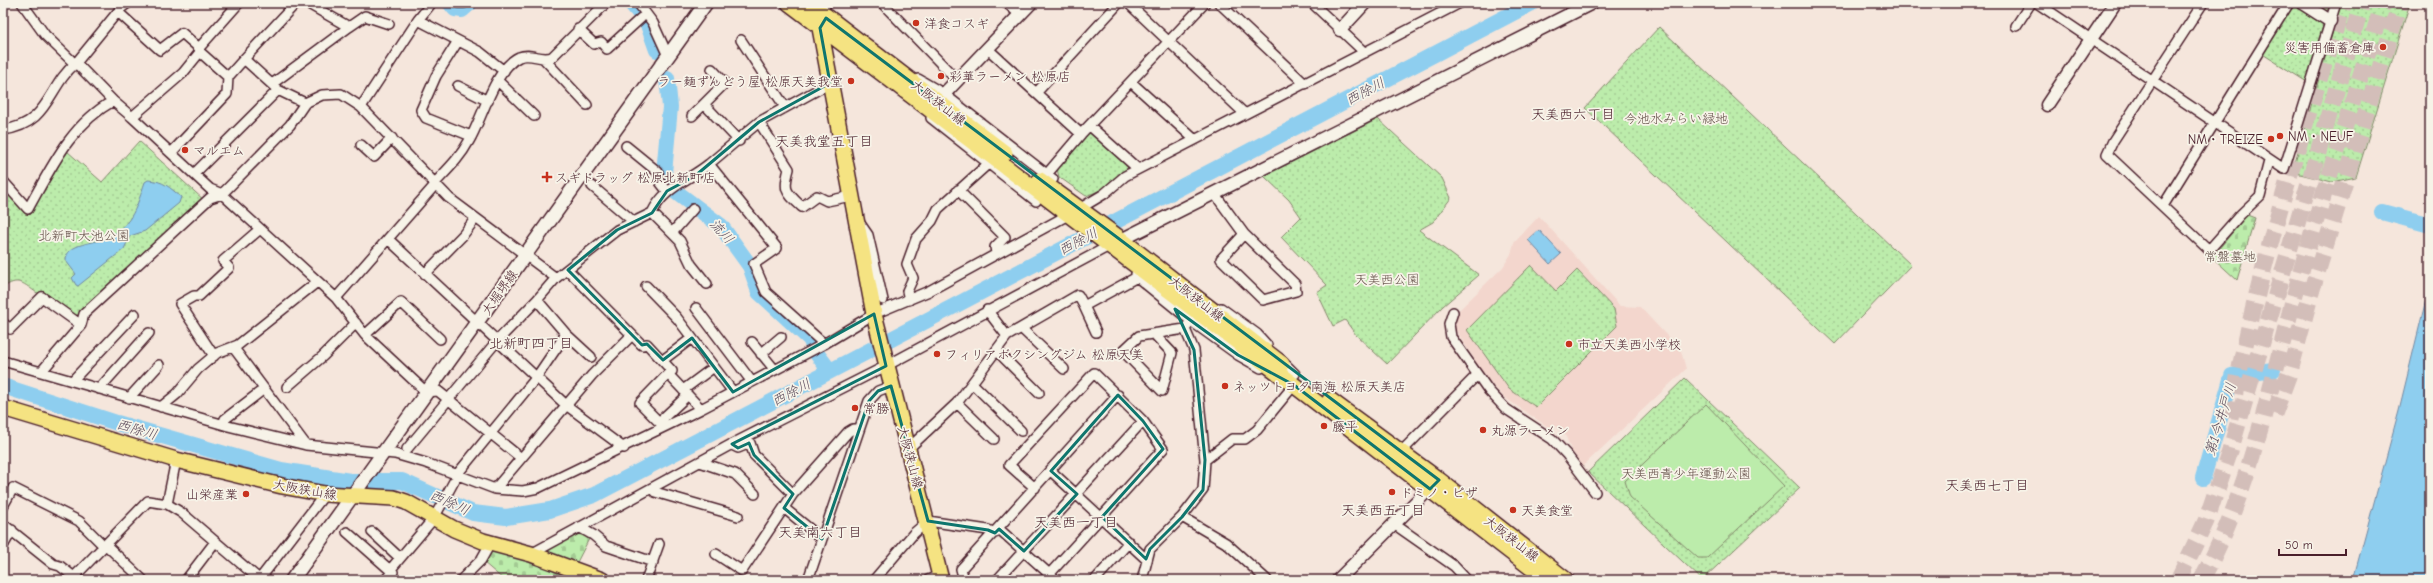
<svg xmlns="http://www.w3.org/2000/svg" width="2433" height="583" viewBox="0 0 2433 583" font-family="'Comic Neue','Klee One',sans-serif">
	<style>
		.built { fill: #f3d6cd }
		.cemetery { fill: url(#cemetery-stones); stroke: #83866b }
		.park { fill: url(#park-dots); stroke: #83866b }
		.pitch { fill: #bcecab; stroke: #83866b }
		.water { fill: #8eceef; stroke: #7388a1 }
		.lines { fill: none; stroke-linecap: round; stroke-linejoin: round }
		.river { stroke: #8eceef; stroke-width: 16 }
		.motorway-tunnel { stroke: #d3beb9; stroke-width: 17; stroke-dasharray: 17 8; stroke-linecap: butt }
		.minor-casing { stroke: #4a1f2b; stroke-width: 12 }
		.tertiary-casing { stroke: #4a1f2b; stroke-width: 15 }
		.secondary-casing { stroke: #4a1f2b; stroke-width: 16 }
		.primary-casing { stroke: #4a1f2b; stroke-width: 18 }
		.minor { stroke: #f7f3e8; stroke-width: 9 }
		.tertiary { stroke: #f7f3e8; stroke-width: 12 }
		.secondary { stroke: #f7f3e8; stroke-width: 13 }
		.primary { stroke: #f5e382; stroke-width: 15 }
		.marked { fill: none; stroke: #0f766e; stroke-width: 3; stroke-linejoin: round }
		.poi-dot { fill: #c8321e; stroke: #f7f3e8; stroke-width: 1.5 }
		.labels { text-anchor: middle; stroke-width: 3.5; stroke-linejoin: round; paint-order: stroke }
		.poi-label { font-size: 13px; fill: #4a1f2b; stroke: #f7f3e8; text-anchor: start }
		.street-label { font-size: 13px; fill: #4a1f2b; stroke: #f7f3e8 }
		.park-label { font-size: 13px; fill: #66524b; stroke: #f7f3e8 }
		.water-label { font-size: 14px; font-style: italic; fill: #5b4b5c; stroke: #f7f3e8 }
		.neighbourhood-label { font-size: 14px; fill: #4a1f2b; stroke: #f7f3e8 }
	</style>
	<defs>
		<pattern id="cemetery-stones" width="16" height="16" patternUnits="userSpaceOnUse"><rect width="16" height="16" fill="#bcecab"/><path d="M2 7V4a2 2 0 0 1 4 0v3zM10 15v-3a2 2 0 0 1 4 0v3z" fill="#a3ca93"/></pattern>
		<pattern id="park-dots" width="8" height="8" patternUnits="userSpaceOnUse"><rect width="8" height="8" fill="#bcecab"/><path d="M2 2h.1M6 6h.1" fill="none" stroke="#a3ca93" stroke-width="1.8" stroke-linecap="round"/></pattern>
	</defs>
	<rect width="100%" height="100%" fill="#f5e6dc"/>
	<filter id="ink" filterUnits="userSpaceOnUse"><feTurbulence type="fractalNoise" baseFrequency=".025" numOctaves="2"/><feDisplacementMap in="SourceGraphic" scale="8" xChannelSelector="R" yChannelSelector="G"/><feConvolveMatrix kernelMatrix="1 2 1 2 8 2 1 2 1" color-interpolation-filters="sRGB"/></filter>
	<g filter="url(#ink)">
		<path class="built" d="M1539,216L1620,306L1640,307L1681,351L1686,369L1583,466L1571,450L1565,434L1556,426L1551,429L1505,398L1487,379L1455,329L1457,312L1503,267L1511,254L1514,243Z"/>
		<path class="cemetery" d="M2247,215L2255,218L2237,280L2212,257Z
			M577,534L590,537L575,566L547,553V550Z
			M490,550L545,565L580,578L579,580H504L483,562Z"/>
		<path class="park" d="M2317,3H2331L2329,9L2325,11L2316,5Z
			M2341,3H2410L2356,177L2332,182L2292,172Z
			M2294,4L2321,21L2323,26L2307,82L2261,53L2290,5Z
			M1659,27L1911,265L1835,344L1585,108Z
			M1378,119L1442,178L1451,198L1433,222L1419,230L1479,275L1443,306L1387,364L1356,335L1345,320L1333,326L1317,292L1327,285L1281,237L1301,217L1289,200L1264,176Z
			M1089,133H1093L1128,167L1106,188L1086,196L1059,177L1057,169Z
			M139,141L205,201L79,315H74L43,291L37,293C24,284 18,276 3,288V253L6,250L3,248V194L6,193L30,215L67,151L102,182Z
			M1531,265L1556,291L1577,270L1614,309L1617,326L1536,407L1509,389L1467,330Z
			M1685,378L1800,488L1702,580L1588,472Z"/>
		<path class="pitch" d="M1706,404L1784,486L1707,558H1698L1630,497L1625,481Z"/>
		<path class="water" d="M148,180C164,181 169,187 181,197L179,203L145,231L130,236L124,249L78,286L76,285L72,278L76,274L66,261C65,242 97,244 109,237C133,224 137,205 145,182Z
			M1539,230L1561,254L1550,264L1528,240Z
			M2430,283V580H2353L2399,410Z"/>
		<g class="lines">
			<path class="river" d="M450,3L455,9L462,10L470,3
				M631,3L647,22L657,50
				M667,78L670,107L664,173L672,189L721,226L750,266L759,292L810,339L817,354L830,371
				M2382,212L2430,225
				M3,386L117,423L281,470L350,481H402L473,513L506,517L550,510L594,495L1532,3
				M2203,478L2232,376L2273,370"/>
			<path class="motorway-tunnel" d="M2274,414L2290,371L2312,289L2400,3
				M2230,418C2256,277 2299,139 2344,3
				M2178,580L2206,521L2230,451L2362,3
				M2201,580C2250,493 2269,390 2295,294C2321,196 2354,100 2383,3"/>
			<defs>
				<path id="minor" d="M22,3L45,35L75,64
					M458,3H464
					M638,3L653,23L668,56
					M1007,3L1020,15
					M1128,3L1245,114
					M1219,3L1305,84
					M1312,3L1365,53
					M2037,3L2284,169L2336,3
					M2203,3L2113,141L2107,154L2209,250L2240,215L2260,196L2269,161
					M883,4L957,80
					M430,5L418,20L480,52L504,71
					M118,12L160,50L182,33L199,48
					M819,12L827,3
					M2016,26L2031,3
					M349,27L365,16L389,24
					M578,29L594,44L601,42L607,49L641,18
					M741,40L785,107
					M458,41L436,76L421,110L426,118L471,136
					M988,49L1081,134
					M200,52L228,77L244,59L278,90L305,103L290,125L222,194L336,298L365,335L426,392L438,391L521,458
					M244,59L296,3
					M544,59L587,105
					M76,63L120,9L128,3
					M918,79L944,94L1053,179
					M498,81L534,116
					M1131,82L1194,139
					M272,84L349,27L307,3
					M458,86L488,101
					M1037,92L1119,3
					M305,103L322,95L341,94L361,107L449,198L556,278L617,230L652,213C664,187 688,181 709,164L777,248L754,264L766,292L824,344
					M704,104L739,141
					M361,107L418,20
					M692,116L725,83L712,69
					M132,117L210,189L222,194
					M931,118L1036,201
					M759,122L789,169C783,191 786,192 802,207L817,196L827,201L851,196
					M1090,126L1138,169
					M3,130C50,124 47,87 76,63L113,101L132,117L183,73L200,52L199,48L239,3
					M361,145L374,157L392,138
					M626,146L658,172L660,182L667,191
					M171,153L227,94L228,77
					M709,164L759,122L830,83
					M194,174L278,90
					M1047,174L1081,134L1205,3
					M3,181L28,209C51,168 71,124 113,101
					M434,184C447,170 460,158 469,141C482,119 495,68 519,57C531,52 540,61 552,57L606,3
					M592,186L634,222
					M958,190L1005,237L995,247L996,253
					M1214,193L1244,234L1295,284L1296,291L1263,300L1221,259L1244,234
					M2163,206L2289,3
					M652,213L680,241L691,264L707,284
					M859,222L868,235L883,300
					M672,233L693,209
					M388,239L566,405L624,448
					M568,270L642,345L647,344L672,371L668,374L701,409
					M425,274L463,235L475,219
					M1136,274L1137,277L1191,321
					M556,278L537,300L566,334L591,357
					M646,286L677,318L733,392
					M336,298L435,185
					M909,300L907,291L913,278L907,264L916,239L932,221L938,209L988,164
					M1084,306L1096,332
					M696,308L752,382
					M1221,308L1257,334L1267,345
					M987,310L1007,336L1078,295L1084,306L1137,277
					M1453,312L1449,324L1451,337L1489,391L1506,409L1552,439L1567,455L1595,492
					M3,323L10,329L42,297L81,325
					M1021,328L1064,369
					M1154,334L1172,353L1162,391L1123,351L1139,336L1185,329
					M365,335L401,302L440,339
					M752,342L775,370
					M233,347L306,445
					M997,351L1039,393
					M761,354L781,337
					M214,356L180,304L194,296H199L229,268L223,261L260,229
					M1280,359L1295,374
					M663,360L692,338
					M3,361L228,426L306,445L395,454L426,463L495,489L523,491L538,488L701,409L824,344L874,314L929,291L1079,209L1104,194L1125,176L1460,3
					M1261,368L1238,355L1191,321L1185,329L1194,350L1205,460L1203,490L1182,517L1226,543L1267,580
					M41,372L81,325L84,314L210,198L222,194
					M668,374L640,403L659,422L688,395
					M72,381L135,314
					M973,384L1021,431
					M287,387L323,356L356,323
					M99,389L149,333
					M683,390L714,367
					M129,398L159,365
					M957,403L994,439
					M161,407L177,394L198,369L217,353L238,345L317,282
					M223,424L225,419L264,389
					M734,446L738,448L750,443L754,455L793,494
					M909,448L957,403L1007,336
					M407,449L497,341L537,300
					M1401,452L1477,375
					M1205,460L1232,439H1245L1257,430L1294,385L1290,383
					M700,462L735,474L755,494
					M1051,471L1146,559
					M652,488L655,492L738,516
					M1035,488L1009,465L1094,373L1143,421L1163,449L1044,580
					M495,489L592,375L632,335
					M167,504L176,460
					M3,506L13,488L79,521L104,546
					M784,508L822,539
					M3,524L53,564L60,566L74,577
					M1394,524L1454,566L1467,580
					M579,527L593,535L606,546L653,562
					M999,529L1056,580
					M347,532L390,570
					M372,532L400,558
					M106,545L143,580
					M3,546L12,530
					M531,554L732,444L886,366L1109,246
					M716,554L742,571L793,494L848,432L853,429H858
					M71,580L148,501L167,504L182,513L259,579
					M186,580L215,542
					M259,580L325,494
					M385,580L393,572L390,570L434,518L459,472L536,378L566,334
					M461,580L481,560L490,544
					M646,580L659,544
					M808,580L869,401L878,391L891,386
					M874,580L914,533L928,521L988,530L995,533
					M928,580L940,575
					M964,580L961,569L1118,395
					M997,580L1143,421
					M1095,580L1129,542
					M1142,580L1150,549L1182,517"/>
				<path id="tertiary" d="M2302,3L2330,21
					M1340,30L1365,3
					M944,94L1031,3
					M2047,105L2115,3
					M1115,243L1592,3
					M1338,580L1435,483"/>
				<path id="secondary" d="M292,580L706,3"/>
				<path id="primary" d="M789,3L1294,385L1547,580
					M809,3L1005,153
					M823,24L820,28L874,314L941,580
					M1040,180L1118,237L1282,364
					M1330,400L1439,480L1566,580
					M3,408L176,460L282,486L325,494L394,498L406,502L454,529L483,541L531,554L602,580"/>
			</defs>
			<use href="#minor" class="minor-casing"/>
			<use href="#tertiary" class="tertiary-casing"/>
			<use href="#secondary" class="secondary-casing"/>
			<use href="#primary" class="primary-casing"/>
			<use href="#minor" class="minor"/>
			<use href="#tertiary" class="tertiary"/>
			<use href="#secondary" class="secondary"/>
			<use href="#primary" class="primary"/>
		</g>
	</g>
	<path class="marked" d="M826,18L1439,480L1430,489L1294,385L1238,355L1175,309L1194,350L1205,460L1203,490L1182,517L1150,549L1146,559L1102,517L1163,449L1143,421L1118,395L1051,471L1077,494L1024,551L999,529L995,533L988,530L928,521L891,386L878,391L869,401L822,539L784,508L793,494L754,455L749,443L738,448L732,444L886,366L874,314L733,392L692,338L663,360L647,344L642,345L568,270L617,230L652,213L667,191L695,176L759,122L830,83L820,28Z"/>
	<g class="poi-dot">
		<circle cx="916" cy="23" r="4"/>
		<circle cx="2383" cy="47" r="4"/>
		<circle cx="941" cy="76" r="4"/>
		<circle cx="851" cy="81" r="4"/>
		<circle cx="2280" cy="136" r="4"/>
		<circle cx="2271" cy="139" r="4"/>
		<circle cx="185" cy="150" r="4"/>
		<path d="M545 171h4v4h4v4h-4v4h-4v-4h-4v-4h4z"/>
		<circle cx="1569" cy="344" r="4"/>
		<circle cx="937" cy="354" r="4"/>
		<circle cx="1225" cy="386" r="4"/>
		<circle cx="855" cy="408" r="4"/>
		<circle cx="1324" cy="426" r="4"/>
		<circle cx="1483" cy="430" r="4"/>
		<circle cx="1392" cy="492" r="4"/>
		<circle cx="246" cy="494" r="4"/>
		<circle cx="1513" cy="510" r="4"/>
	</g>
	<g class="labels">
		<g class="poi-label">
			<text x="924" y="28">洋食コスギ</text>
			<text x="2375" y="52" text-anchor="end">災害用備蓄倉庫</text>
			<text x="949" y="81">彩華ラーメン 松原店</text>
			<text x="843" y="86" text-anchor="end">ラー麺ずんどう屋 松原天美我堂</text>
			<text x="2288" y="141">NM・NEUF</text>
			<text x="2263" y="144" text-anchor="end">NM・TREIZE</text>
			<text x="193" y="155">マルエム</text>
			<text x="555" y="182">スギドラッグ 松原北新町店</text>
			<text x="1577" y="349">市立天美西小学校</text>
			<text x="945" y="359">フィリアボクシングジム 松原天美</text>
			<text x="1233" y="391">ネッツトヨタ南海 松原天美店</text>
			<text x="863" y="413">常勝</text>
			<text x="1332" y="431">藤平</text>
			<text x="1491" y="435">丸源ラーメン</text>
			<text x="1400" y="497">ドミノ・ピザ</text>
			<text x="238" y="499" text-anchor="end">山栄産業</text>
			<text x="1521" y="515">天美食堂</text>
		</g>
		<g class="street-label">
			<text transform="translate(939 102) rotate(38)" y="5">大阪狭山線</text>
			<text transform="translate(499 292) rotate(-55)" y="5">大堀堺線</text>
			<text transform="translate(1197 298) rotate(38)" y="5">大阪狭山線</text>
			<text transform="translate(911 457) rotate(75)" y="5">大阪狭山線</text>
			<text transform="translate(305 489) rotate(10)" y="5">大阪狭山線</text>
			<text transform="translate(1512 538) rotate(38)" y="5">大阪狭山線</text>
		</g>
		<g class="park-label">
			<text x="1676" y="123">今池水みらい緑地</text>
			<text x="84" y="240">北新町大池公園</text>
			<text x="2230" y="261">常盤墓地</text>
			<text x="1387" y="284">天美西公園</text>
			<text x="1686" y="478">天美西青少年運動公園</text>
		</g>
		<g class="water-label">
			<text transform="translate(1365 91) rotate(-28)" y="5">西除川</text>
			<text transform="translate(722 231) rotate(47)" y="5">流川</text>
			<text transform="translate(1078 241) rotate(-28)" y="5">西除川</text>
			<text transform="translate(791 392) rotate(-28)" y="5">西除川</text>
			<text transform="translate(2220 419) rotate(-73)" y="5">第1今井戸川</text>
			<text transform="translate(137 429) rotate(16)" y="5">西除川</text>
			<text transform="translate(450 502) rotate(24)" y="5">西除川</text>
		</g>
		<g class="neighbourhood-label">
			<text x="1573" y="119">天美西六丁目</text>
			<text x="824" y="146">天美我堂五丁目</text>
			<text x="531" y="348">北新町四丁目</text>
			<text x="1987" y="490">天美西七丁目</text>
			<text x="1383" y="515">天美西五丁目</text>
			<text x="1076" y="527">天美西一丁目</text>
			<text x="820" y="537">天美南六丁目</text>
		</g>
	</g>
	<rect width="2433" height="583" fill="none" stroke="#f7f3e8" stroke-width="16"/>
	<rect x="8" y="8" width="2417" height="567" fill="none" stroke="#4a1f2b" stroke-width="1.5" filter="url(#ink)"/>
	<path d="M2279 549v6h67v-6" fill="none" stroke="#4a1f2b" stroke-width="2"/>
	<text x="2285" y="549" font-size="12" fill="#4a1f2b" stroke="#f7f3e8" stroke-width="3" paint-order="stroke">50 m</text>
</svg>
